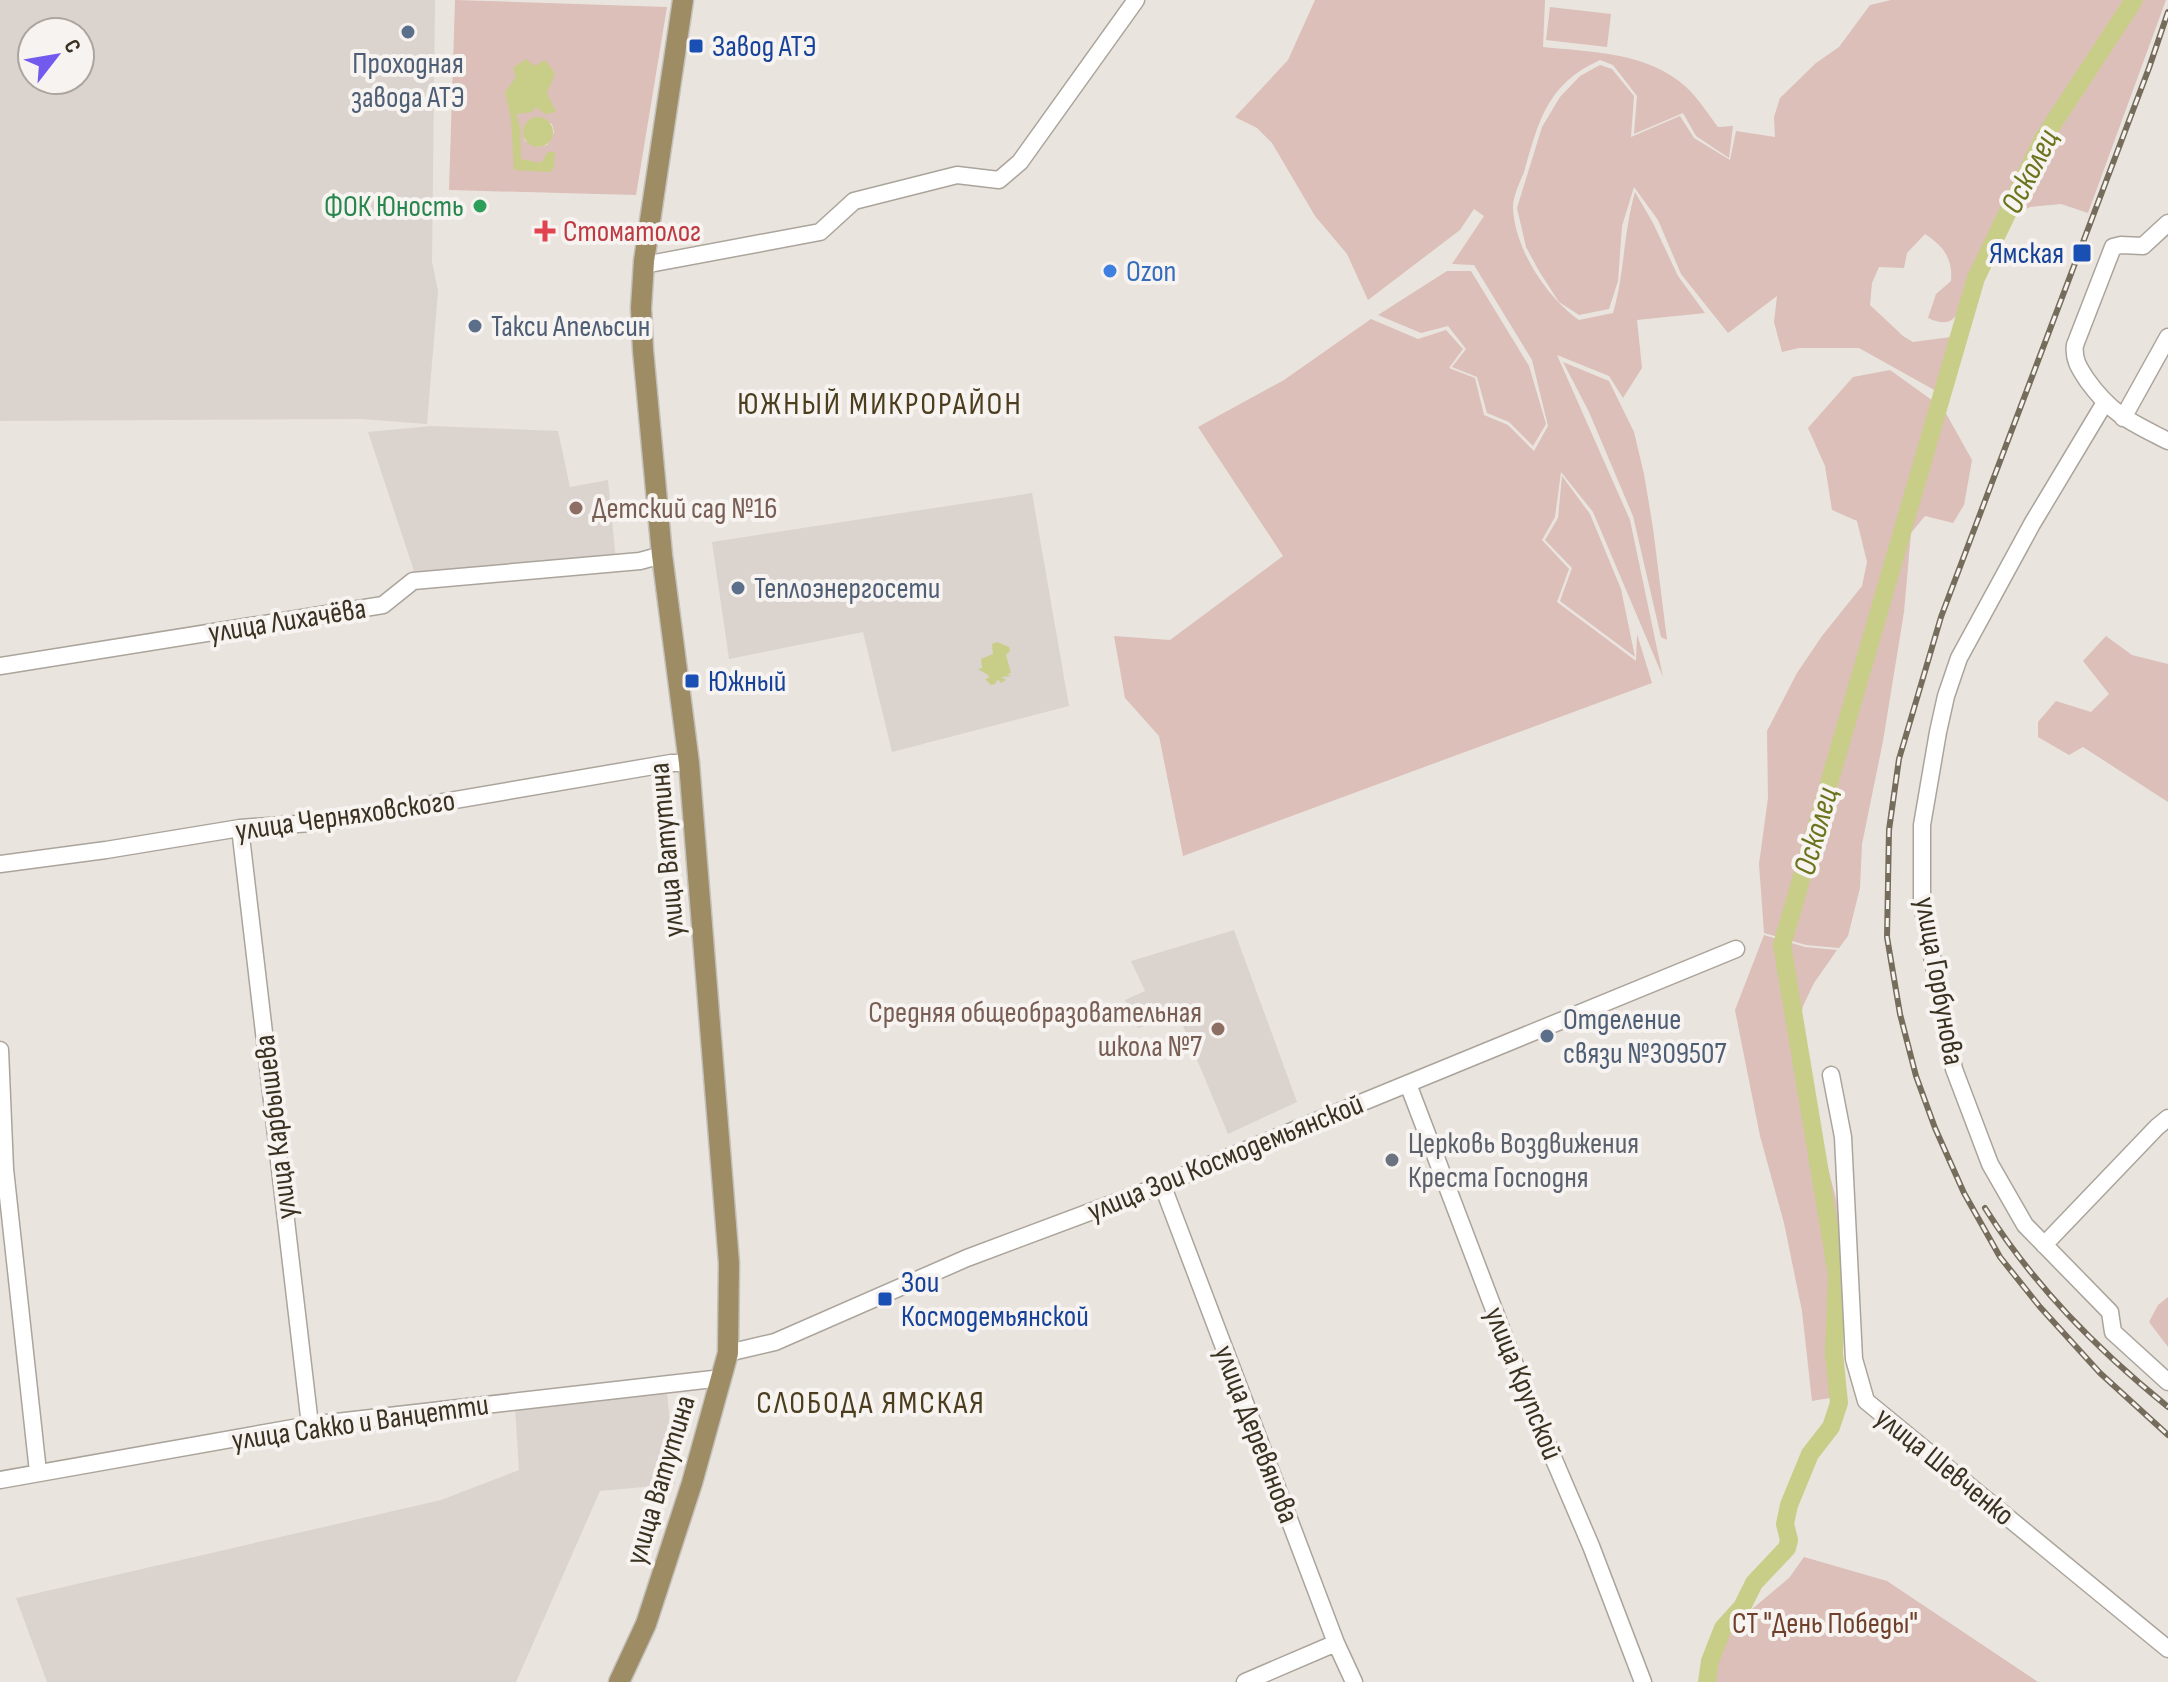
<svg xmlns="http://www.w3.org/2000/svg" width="2168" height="1682" viewBox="0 0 2168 1682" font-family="'Sofia Sans Condensed',sans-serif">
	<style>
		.built { fill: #dad3ce; fill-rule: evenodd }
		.green { fill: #dbbfb8; fill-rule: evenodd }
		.water { fill: #c8ce88 }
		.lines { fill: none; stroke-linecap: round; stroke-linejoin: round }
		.river { stroke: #c8ce88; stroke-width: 18 }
		.minor-casing { stroke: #aba49b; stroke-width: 19 }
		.major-casing { stroke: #c4c1bc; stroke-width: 23 }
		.minor { stroke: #fff; stroke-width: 16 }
		.major { stroke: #9e8c65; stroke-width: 20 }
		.rail-casing { stroke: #756c5b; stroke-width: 6 }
		.rail { stroke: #f7f3f0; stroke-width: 3; stroke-dasharray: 9; stroke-linecap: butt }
		.service-dot { fill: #5c6f8a; stroke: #f7f3f0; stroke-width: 3 }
		.transit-dot { fill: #1a4fb4; stroke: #f7f3f0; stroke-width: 3 }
		.leisure-dot { fill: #2e9e5b; stroke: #f7f3f0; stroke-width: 3 }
		.health-dot { fill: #e0444e; stroke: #f7f3f0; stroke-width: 3 }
		.shop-dot { fill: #3f7fe0; stroke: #f7f3f0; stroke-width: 3 }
		.education-dot { fill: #8d6e63; stroke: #f7f3f0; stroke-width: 3 }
		.worship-dot { fill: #6b7280; stroke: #f7f3f0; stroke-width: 3 }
		.labels { text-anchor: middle; stroke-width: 8; stroke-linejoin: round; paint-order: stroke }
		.transit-label { font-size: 30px; fill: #164399; stroke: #f7f3f0; text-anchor: start }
		.service-label { font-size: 30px; fill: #4e5e75; stroke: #f7f3f0; text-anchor: start }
		.leisure-label { font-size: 30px; fill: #27864d; stroke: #f7f3f0; text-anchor: end }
		.health-label { font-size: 30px; fill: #be3a42; stroke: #f7f3f0; text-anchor: start }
		.shop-label { font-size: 30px; fill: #366cbe; stroke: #f7f3f0; text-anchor: start }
		.education-label { font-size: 30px; fill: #785e54; stroke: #f7f3f0; text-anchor: start }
		.street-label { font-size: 30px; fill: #3a3121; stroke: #f7f3f0 }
		.worship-label { font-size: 30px; fill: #5b616d; stroke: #f7f3f0; text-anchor: start }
		.park-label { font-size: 30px; fill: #6f412c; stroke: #f7f3f0 }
		.water-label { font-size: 32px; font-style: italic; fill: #6b731d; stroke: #f7f3f0 }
		.neighbourhood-label { font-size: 32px; letter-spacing: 2px; fill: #4b3d1e; stroke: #f7f3f0 }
	</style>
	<rect width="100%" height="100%" fill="#eae4df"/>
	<path class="built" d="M0,0H435L432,262L438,291L427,424L361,419L0,421ZM32,32H80V80H32Z
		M431,426L558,431L570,487L608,480L616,560L416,577L368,432Z
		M1032,493L1069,706L892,752L863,632L729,659L712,542Z
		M1234,930L1297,1102L1228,1134L1178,1014L1138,1028L1125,1000L1145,991L1131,961Z
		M667,1390L675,1484L600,1491L516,1682H47L16,1598L441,1500L519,1470L515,1408Z"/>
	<path class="green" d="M455,0L667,7L636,195L449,190ZM539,117L552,124L554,132L547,145L538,147L525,141C521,128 525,120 539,117Z
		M1315,0H1545L1543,47C1591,52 1648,52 1686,87C1698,98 1708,114 1718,127L1733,126L1729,158L1696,136L1683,113L1634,134L1637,96L1613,65L1600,60C1547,84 1539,120 1524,172C1520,182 1513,196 1513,207C1514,248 1547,298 1579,320L1613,313C1625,272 1623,234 1635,192L1653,223L1678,276L1705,313L1637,320L1642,368L1623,398L1609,376L1557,355L1630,520L1663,677L1593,512L1561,472L1555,517L1542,540L1569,569L1557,602L1636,661L1637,634L1652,683L1183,856L1159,736L1125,698L1114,636L1170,640L1283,556L1198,427L1284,380L1371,319L1418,339L1446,330L1463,349L1449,368L1475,378L1484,415L1508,425L1534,451L1548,426L1532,360L1474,265L1452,264L1484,216L1474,209L1460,230L1368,300L1347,254L1315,216L1272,143L1257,128L1235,117L1288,60Z
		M1891,0H2166L2088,213L2061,204L2030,207L2010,220L1995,262L1982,273L1978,298C1953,304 1961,333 1928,318L1936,294L1951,281C1953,258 1943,246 1925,234L1907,253L1904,268L1879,267L1872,283L1870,305L1903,336L1913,342L1951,337L1954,365L1945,396L1859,348H1799L1782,352L1774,322L1777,296L1728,333L1681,274L1658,220L1634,187L1622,226L1618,281L1609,309L1579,315L1559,302L1539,271L1526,247L1517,208L1542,127L1560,97L1580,76L1600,65L1612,69L1634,96L1631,137L1680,116L1694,138L1730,160L1736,131L1775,137L1774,117L1780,98L1816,63L1839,47L1870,5Z
		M1550,7L1611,14L1607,47L1546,40Z
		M1447,271H1471L1529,366L1546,424L1533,446L1509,422L1487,413L1477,377L1452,367L1466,349L1448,326L1421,333L1378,315Z
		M1563,362L1609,381L1634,432L1644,474L1653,528L1667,640L1661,637L1633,516L1589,412Z
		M1890,370L1943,408L1972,460L1964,505L1953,523L1925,516L1911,533L1904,612L1883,741L1862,844L1860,888L1848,936L1839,948L1806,945L1764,933L1759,864L1768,798L1767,731L1797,673L1822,636L1862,586L1867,562L1857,521L1832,510L1825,466L1808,428L1853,377Z
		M1562,476L1590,514L1621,589L1635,657L1560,601L1572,568L1545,540L1558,518Z
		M2106,636L2132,655L2168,664V802L2083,747L2069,755L2038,737V722L2056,701L2091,712L2109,694L2083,661Z
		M1764,935L1805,947L1837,950L1814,983L1803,1006L1799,1024L1800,1044L1819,1134L1840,1214L1837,1277L1842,1325V1396L1812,1401L1802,1311L1784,1223L1760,1136L1735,1010Z
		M2168,1297V1347L2149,1322L2158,1305Z
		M1804,1557L1887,1581L2038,1682H1712L1726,1631L1789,1578Z"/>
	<path class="water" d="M526,59L534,66L545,60L555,73L547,93L556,112L545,114L536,107L532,112L516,114L520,127L521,159L541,163L548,152H555L554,167L550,172L514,170L511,118L505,92L516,77L513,68Z
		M523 132a15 15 0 1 1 30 0a15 15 0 1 1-30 0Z
		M997,642L1009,647L1010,651L1006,655L1011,673L1007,674L1011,676L1001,677L1006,680L1001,683L998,679L995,684L991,685L985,679L989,678L988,675L978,669L982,668L981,659L993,654L992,644Z"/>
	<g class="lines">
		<path class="river" d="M1707,1682L1710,1661L1723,1628L1742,1607L1754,1583L1787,1548L1789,1540L1785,1524L1789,1505L1810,1454L1831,1427L1839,1403L1834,1353L1837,1275L1782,945L1976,278L2043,139L2134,0"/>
		<defs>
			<path id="minor" d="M2168,223L2143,246L2121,245L2113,247L2075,345C2073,359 2079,368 2087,380C2112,415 2131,422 2168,441
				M644,265L820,232L854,201L957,175L999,180L1020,162L1136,0
				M2104,404L2032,524L1959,658L1946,696L1938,732L1922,825V905L1954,1069L1990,1164L2025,1225L2110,1312L2113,1332L2168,1382
				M2123,418L2168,337
				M0,666L383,605L413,581L640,561L662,555
				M240,828L310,1425
				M0,864L106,850L240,828L326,822L671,763H689
				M0,1050L5,1169L38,1472
				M1831,1075L1843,1137L1854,1359L1866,1401L2168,1649
				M1408,1084L1528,1399L1591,1546L1643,1682
				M1162,1184L1336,1643L1354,1682
				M2044,1245L2157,1127L2168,1118
				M728,1353L775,1342L967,1258L1146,1191L1736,949
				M0,1480L310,1425L722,1378
				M1245,1682L1336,1643"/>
			<path id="major" d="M619,1682L646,1624L692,1483L728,1353L729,1263L689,763L662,555L643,350L641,308L644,261L683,0"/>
		</defs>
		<use href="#minor" class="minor-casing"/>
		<use href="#major" class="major-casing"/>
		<use href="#minor" class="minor"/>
		<use href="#major" class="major"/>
		<defs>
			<path id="rail" d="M2168,12L2149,68L1941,617L1899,759L1889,830L1887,937L1900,1014L1916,1076L1935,1128L1964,1193L2000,1257L2040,1307L2100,1373L2168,1435
				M1985,1208C2034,1286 2097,1349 2168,1407"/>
		</defs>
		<use href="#rail" class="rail-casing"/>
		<use href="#rail" class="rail"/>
	</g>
	<g class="service-dot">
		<circle cx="408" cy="32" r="8"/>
		<circle cx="475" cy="326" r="8"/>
		<circle cx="738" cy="588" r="8"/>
		<circle cx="1547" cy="1036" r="8"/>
	</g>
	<g class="transit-dot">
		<rect x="688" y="38" width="16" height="16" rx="4"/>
		<rect x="2072" y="243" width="20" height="20" rx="4"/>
		<rect x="684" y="673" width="16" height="16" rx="4"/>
		<rect x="877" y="1291" width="16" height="16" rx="4"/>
	</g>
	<circle class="leisure-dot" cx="480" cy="206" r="8"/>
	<path class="health-dot" d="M541 219h8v8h8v8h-8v8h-8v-8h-8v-8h8z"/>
	<circle class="shop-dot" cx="1110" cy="271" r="8"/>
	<g class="education-dot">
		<circle cx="576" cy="508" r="8"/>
		<circle cx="1218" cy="1029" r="8"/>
	</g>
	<circle class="worship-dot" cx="1392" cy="1160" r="8"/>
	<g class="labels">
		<g class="transit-label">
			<text x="712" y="56">Завод АТЭ</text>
			<text x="2064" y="263" text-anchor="end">Ямская</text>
			<text x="708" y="691">Южный</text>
			<text x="901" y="1292">Зои<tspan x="901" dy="34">Космодемьянской</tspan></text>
		</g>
		<g class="service-label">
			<text x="408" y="73" text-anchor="middle">Проходная<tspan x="408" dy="34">завода АТЭ</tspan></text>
			<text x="491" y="336">Такси Апельсин</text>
			<text x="754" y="598">Теплоэнергосети</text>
			<text x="1563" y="1029">Отделение<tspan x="1563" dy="34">связи №309507</tspan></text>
		</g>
		<g class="leisure-label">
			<text x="464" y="216">ФОК Юность</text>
		</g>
		<g class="health-label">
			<text x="563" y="241">Стоматолог</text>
		</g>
		<g class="shop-label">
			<text x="1126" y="281">Ozon</text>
		</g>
		<g class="education-label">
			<text x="592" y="518">Детский сад №16</text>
			<text x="1202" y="1022" text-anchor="end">Средняя общеобразовательная<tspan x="1202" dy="34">школа №7</tspan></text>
		</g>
		<g class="street-label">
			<text transform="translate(287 620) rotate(-9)" y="10">улица Лихачёва</text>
			<text transform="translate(345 815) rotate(-8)" y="10">улица Черняховского</text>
			<text transform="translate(666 850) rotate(-95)" y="10">улица Ватутина</text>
			<text transform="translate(1940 981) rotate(80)" y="10">улица Горбунова</text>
			<text transform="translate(275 1127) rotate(-97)" y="10">улица Карбышева</text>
			<text transform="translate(1225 1157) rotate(-22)" y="10">улица Зои Космодемьянской</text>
			<text transform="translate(1524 1383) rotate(68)" y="10">улица Крупской</text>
			<text transform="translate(360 1422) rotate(-8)" y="10">улица Сакко и Ванцетти</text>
			<text transform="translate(1257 1434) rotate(69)" y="10">улица Деревянова</text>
			<text transform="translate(1945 1466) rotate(39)" y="10">улица Шевченко</text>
			<text transform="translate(660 1480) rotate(-73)" y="10">улица Ватутина</text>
		</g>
		<g class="worship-label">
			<text x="1408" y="1153">Церковь Воздвижения<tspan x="1408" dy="34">Креста Господня</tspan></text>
		</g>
		<g class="park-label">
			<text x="1825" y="1633">СТ "День Победы"</text>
		</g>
		<g class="water-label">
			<text transform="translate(2029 171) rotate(-63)" y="11">Осколец</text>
			<text transform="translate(1815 831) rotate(-74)" y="11">Осколец</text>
		</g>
		<g class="neighbourhood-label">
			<text x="880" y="414">ЮЖНЫЙ МИКРОРАЙОН</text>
			<text x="871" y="1413">СЛОБОДА ЯМСКАЯ</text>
		</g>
	</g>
	<g transform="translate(56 56) rotate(59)"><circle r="38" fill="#f7f3f0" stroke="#aba59d" stroke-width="2"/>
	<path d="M0-6L14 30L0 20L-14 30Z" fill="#735aee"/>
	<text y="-12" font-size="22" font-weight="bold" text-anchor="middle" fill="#3a3121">С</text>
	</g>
</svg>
